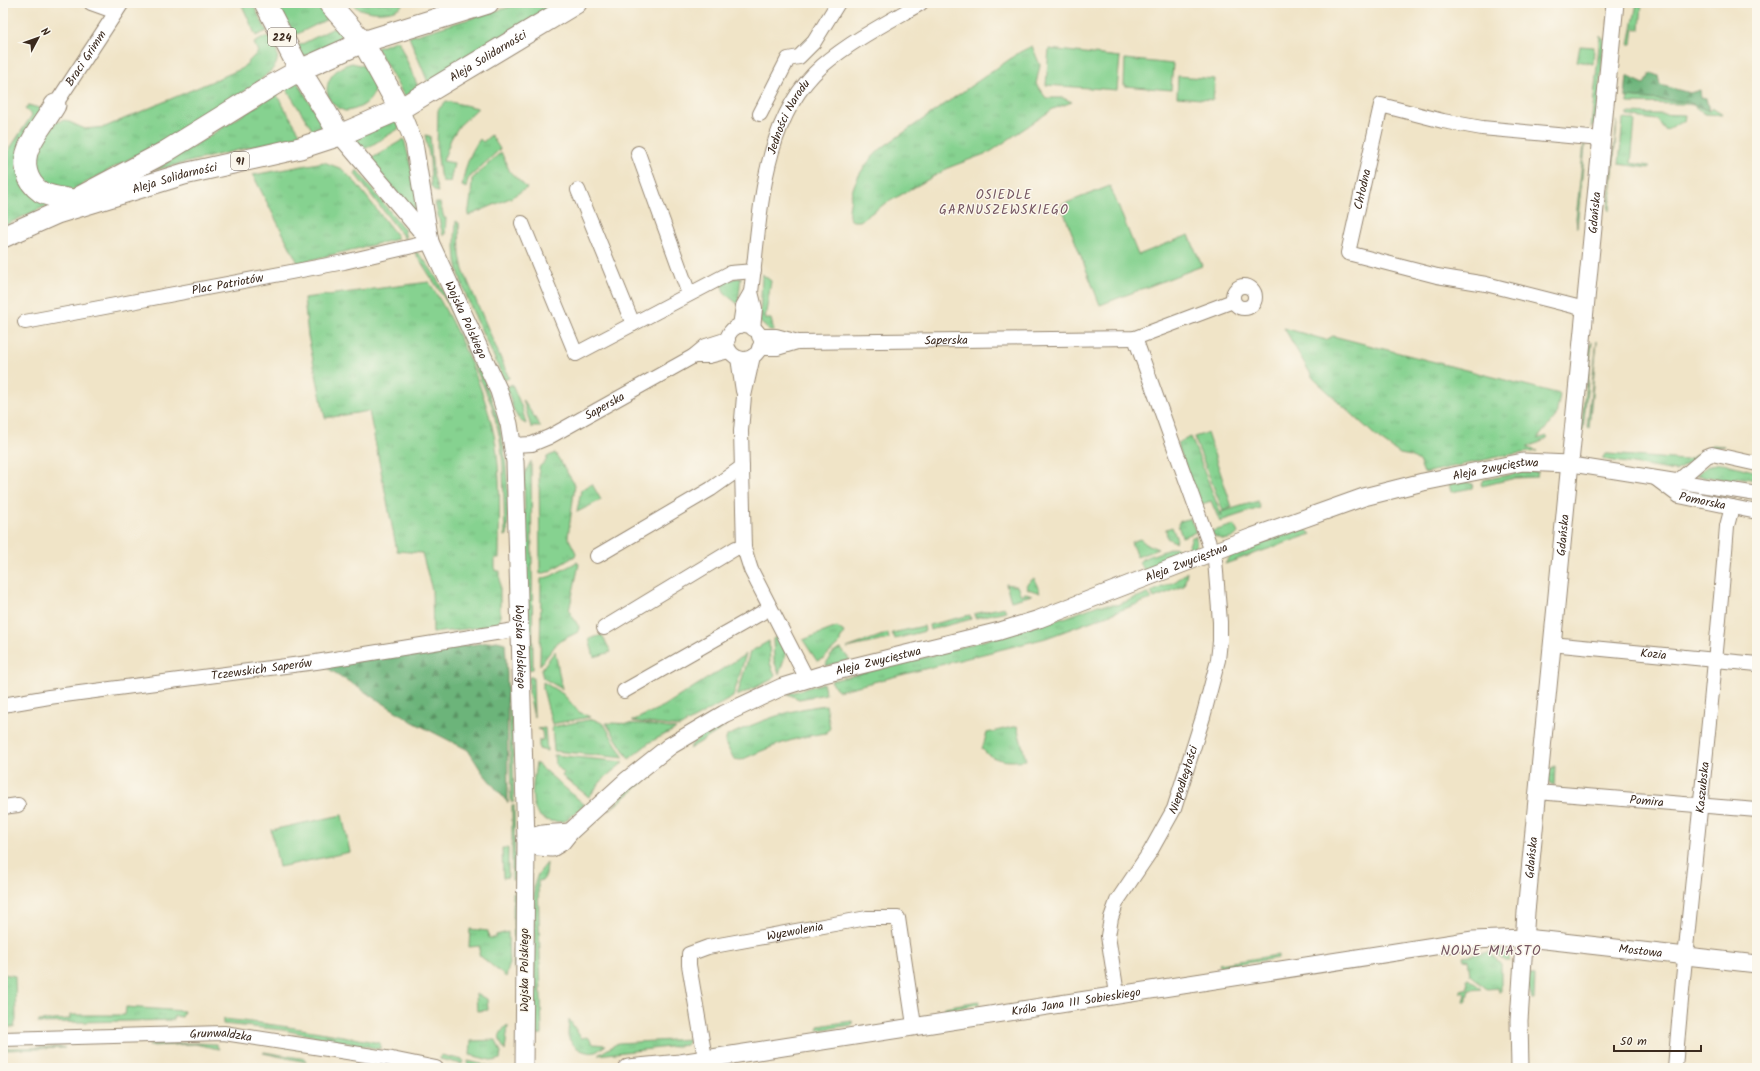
<svg xmlns="http://www.w3.org/2000/svg" width="1760" height="1071" viewBox="0 0 1760 1071" font-family="Kalam,sans-serif">
	<style>
		.grass { fill: url(#grass-tufts); stroke: #607e57 }
		.forest { fill: url(#forest-firs); stroke: #546f4c }
		.pitch { fill: #86d290; stroke: #607e57 }
		.lines { fill: none; stroke-linecap: round; stroke-linejoin: round }
		.minor-casing { stroke: #968772; stroke-width: 16 }
		.tertiary-casing { stroke: #968772; stroke-width: 19 }
		.primary-casing { stroke: #968772; stroke-width: 23 }
		.minor { stroke: #fff; stroke-width: 14 }
		.tertiary { stroke: #fff; stroke-width: 17 }
		.primary { stroke: #fff; stroke-width: 21 }
		.labels { text-anchor: middle; stroke-width: 3; stroke-linejoin: round; paint-order: stroke }
		.shield { fill: #fbf7ec; stroke: #75685c; stroke-width: 1 }
		.shield-label { font-size: 11px; font-weight: bold; fill: #3b2a1e }
		.street-label { font-size: 12px; fill: #3b2a1e; stroke: #fbf7ec }
		.neighbourhood-label { font-size: 13px; letter-spacing: 1px; fill: #755661; stroke: #fbf7ec }
		.quarter-label { font-size: 14px; letter-spacing: 1px; fill: #755661; stroke: #fbf7ec }
	</style>
	<defs>
		<pattern id="grass-tufts" width="24" height="20" patternUnits="userSpaceOnUse"><rect width="24" height="20" fill="#86d290"/><path d="M3 7l-1-3M5 7V3M7 7l1-3M15 17l-1-3M17 17v-4M19 17l1-3" fill="none" stroke="#75b47c"/></pattern>
		<pattern id="forest-firs" width="22" height="20" patternUnits="userSpaceOnUse"><rect width="22" height="20" fill="#6cb47a"/><path d="M5 1l3.5 6h-7zM16 11l3.5 6h-7z" fill="#5a9363"/></pattern>
	</defs>
	<rect width="100%" height="100%" fill="#fbf7ec"/>
	<filter id="ink" filterUnits="userSpaceOnUse"><feTurbulence type="fractalNoise" baseFrequency=".025" numOctaves="2"/><feDisplacementMap in="SourceGraphic" scale="8" xChannelSelector="R" yChannelSelector="G"/><feConvolveMatrix kernelMatrix="1 2 1 2 8 2 1 2 1" color-interpolation-filters="sRGB"/></filter>
	<filter id="wash" filterUnits="userSpaceOnUse"><feTurbulence type="fractalNoise" baseFrequency=".012" numOctaves="4" result="noise"/><feDisplacementMap in="SourceGraphic" scale="16" xChannelSelector="R" yChannelSelector="G"/><feGaussianBlur stdDeviation="0.9" result="paint"/><feColorMatrix in="noise" values="0 0 0 0 0 0 0 0 0 0 0 0 0 0 0 0 0 1.4 0 .05"/><feComposite in="paint" operator="in"/></filter>
	<g filter="url(#wash)">
		<rect width="100%" height="100%" fill="#f0e4c7"/>
		<path class="grass" d="M241,3H252L267,31L256,36Z
			M274,3H320L332,17L291,37Z
			M355,3H404C395,16 364,14 353,5Z
			M523,3H557L428,82L409,37Z
			M1637,3H1642L1640,30L1634,28L1632,44H1629Z
			M340,25L348,35L301,58L296,47Z
			M1600,35L1604,40L1597,121L1591,128Z
			M265,37L270,38C275,45 280,55 276,64C265,89 102,173 69,192L36,179V148L56,122L65,120L85,129L105,127L241,69L258,52L254,43Z
			M398,40L419,89L404,96L377,48Z
			M1032,46L1040,65L1036,84L1046,98H1063L1072,102L1053,109L990,152L950,167L883,205L860,221H853L850,219C848,215 849,209 850,204C852,180 866,162 883,147L1020,52Z
			M1580,46L1594,47L1593,64L1577,61Z
			M352,63L364,66C367,70 373,76 374,81C378,99 361,110 345,111C316,101 325,69 352,63Z
			M296,80L325,127L313,131L285,87Z
			M276,94L301,135L155,170Z
			M1627,97L1688,102L1709,111L1712,108L1723,115L1704,114L1693,105L1685,104L1628,103Z
			M446,101L478,108L459,126L451,139L443,161L454,163L450,182L442,181L440,174L437,149L438,110Z
			M28,105L43,109L22,141L48,205L3,226V159L32,115L25,109Z
			M1627,113L1685,115L1684,122H1679L1666,131L1657,120L1627,116Z
			M396,119L400,128L362,151L353,140Z
			M1623,119L1635,120L1631,163L1649,166V168L1619,164Z
			M1617,121L1610,210H1608Z
			M425,135L430,136L433,174L438,192L435,191L431,186L430,160Z
			M491,135L500,149L468,179L466,188L462,186C465,168 469,154 480,139L483,142Z
			M404,139L425,224L369,160Z
			M1584,144L1585,146L1577,228L1576,218Z
			M501,152L510,172L527,188L510,198L468,216L471,196L472,179Z
			M324,162L342,169L356,183L397,236V239L298,263L253,175Z
			M357,170L404,229L406,240L355,174Z
			M435,203H440L444,218H446L445,235H443Z
			M456,221L459,223L460,255L463,270L509,378L504,380C489,343 468,308 458,270C454,254 455,237 456,221Z
			M414,251C437,260 493,395 499,423C507,459 510,499 507,535L505,536L503,466L500,438L492,406L448,304Z
			M762,274L771,281L765,319H771L774,331H770L760,322Z
			M741,277L738,304L724,293L721,282Z
			M429,282C457,325 492,403 497,454C501,488 499,523 499,558H495V571H500V620L497,625L433,633L432,590L422,553L397,551L369,411L325,418L308,336L304,298Z
			M1284,328L1326,340L1333,336L1560,394L1556,416L1537,439L1547,436L1548,437C1541,444 1533,443 1527,448L1538,451L1507,455L1424,473L1419,461L1411,456L1400,454L1379,439L1313,378Z
			M1597,341L1589,428L1587,427Z
			M1592,342L1583,430H1581L1590,345Z
			M512,384L522,408L526,424C513,419 511,400 507,387Z
			M523,400L541,427H531Z
			M1207,433L1232,507L1223,511L1194,437Z
			M1191,437L1222,517L1221,512L1258,501L1260,508L1223,520L1220,522L1211,501L1199,505L1177,443Z
			M1712,445L1724,446L1713,448L1676,471L1602,459L1605,454H1608L1685,460L1690,459Z
			M555,453L575,485L568,537L576,553L575,556L548,572L540,574L539,467L546,461L547,457Z
			M531,461L533,669L528,670L524,475Z
			M1723,463L1757,472V480L1736,477L1735,481L1696,475L1709,465Z
			M1524,472H1538L1537,477L1515,478L1482,486L1481,484L1483,480Z
			M1466,482L1473,484L1472,488L1451,492L1449,484Z
			M592,484L601,500L577,512L581,490Z
			M1190,518L1196,532L1182,537L1178,525L1179,522Z
			M1234,525L1238,533C1230,543 1217,540 1210,532Z
			M1172,527L1177,540L1175,542L1167,538L1166,529Z
			M1304,528L1311,534L1225,564L1231,555Z
			M1196,536V549L1190,554L1188,548L1192,537Z
			M1140,539L1146,544L1158,549L1137,557L1131,542Z
			M1175,547L1181,551L1183,557L1145,571L1139,563L1142,559Z
			M577,562L579,564L569,611L579,627L578,632L558,642L540,665L541,579L551,576Z
			M1187,572L1184,586L1154,598L1151,592L1176,581Z
			M1034,578L1040,593L1028,589L1026,585Z
			M1006,584L1017,586L1021,595L1026,593L1032,595L1011,601Z
			M1148,593L1151,599L1046,638L838,691L831,681L937,654L1067,617L1098,605H1117Z
			M1004,607L1006,611L975,618L974,614Z
			M970,615L971,619L930,630L929,625Z
			M924,626L925,631L895,639L892,633Z
			M837,627L844,632L840,640V643L824,658L817,661L803,640Z
			M888,633L889,639L847,648Z
			M602,635L611,652L594,657L589,639Z
			M778,636L786,653L779,674L774,661L773,639Z
			M769,641L770,663L775,675L773,679L737,696L750,652Z
			M841,649L850,660L826,666C827,659 834,650 841,649Z
			M555,651L562,689L543,678L541,670Z
			M746,654L733,697L679,727L632,721L664,706Z
			M529,677H533L534,717L529,694Z
			M543,682L563,694L579,712L590,717L552,724L543,689Z
			M823,683L826,694L799,699L788,694Z
			M826,705L830,728L826,733C795,737 769,747 741,760L734,759L725,743L727,736C760,721 790,709 826,705Z
			M509,706H512L514,802H511Z
			M593,719L604,724L624,758L554,751L552,727Z
			M606,723L644,724L676,729L650,742L629,759Z
			M1017,726L1026,760C1009,762 994,762 982,749L987,733Z
			M725,727L689,749C696,735 711,732 725,727Z
			M545,728L547,751L539,749V740H543L542,731L538,729Z
			M554,755L624,762L603,779L589,797L562,776L564,773L555,764Z
			M536,763L585,805L565,821C524,827 532,790 536,763Z
			M1555,766L1554,786L1547,780L1546,771Z
			M647,779L608,811L639,780Z
			M512,805H514L515,880H512Z
			M502,848H508V877L503,878Z
			M547,863L546,875L543,880L538,881L542,1034L535,1035L534,885L538,874Z
			M513,893H515V895L517,957L514,970Z
			M470,929L488,931L489,938H496V935L508,932L509,966L506,977L479,955L480,946L469,947Z
			M1500,947L1507,953L1510,961H1504L1493,948Z
			M1490,952L1501,964V992H1499L1498,988L1487,989L1470,975L1468,959L1464,960L1463,956Z
			M1278,955V958L1220,967L1219,964Z
			M3,974L15,976L16,1020L14,1027H3Z
			M1529,974L1535,976L1534,1000H1532L1528,984Z
			M1467,978L1482,989L1469,990V995L1467,996V1001H1464L1466,994L1463,992L1461,994V990L1468,988Z
			M476,994L487,999L488,1010L477,1011Z
			M979,1001V1004L945,1010L944,1007Z
			M126,1007L184,1011L182,1017L174,1016V1020L38,1023L39,1021L70,1019V1015H125Z
			M223,1019C276,1024 328,1033 380,1043V1049L283,1030L223,1024Z
			M569,1019L581,1038L588,1037L593,1044L606,1045C603,1047 599,1050 596,1052C585,1055 570,1046 568,1035C568,1030 569,1023 569,1019Z
			M852,1021L853,1025L818,1030V1026Z
			M506,1026H508L505,1051C499,1038 496,1038 506,1026Z
			M690,1039L686,1045L598,1055L618,1043Z
			M496,1040L501,1053L500,1059L494,1061L470,1055L471,1041Z
			M196,1043L216,1044L219,1049L195,1044L149,1046L150,1044Z
			M63,1047L65,1048L3,1050V1048Z
			M264,1052L306,1059V1062L263,1053Z
			M441,1055L463,1060L462,1064L440,1059Z
			M468,1061L494,1067L482,1068L468,1065Z"/>
		<path class="forest" d="M1651,73L1658,76L1660,85L1690,93L1700,90L1701,97L1706,98L1709,111L1688,102L1625,97L1627,76L1644,84Z
			M497,641L505,643L507,674L508,803L482,772L468,750L413,722L324,666Z"/>
		<path class="pitch" d="M1049,49L1120,57L1117,90L1046,85Z
			M1125,59L1173,64L1171,90L1124,86Z
			M1178,76L1215,79L1213,100L1177,97Z
			M1110,186L1138,255L1189,235L1202,266L1100,305L1061,205Z
			M342,815L350,852L279,867L271,830Z"/>
	</g>
	<g filter="url(#ink)">
		<g class="lines">
			<defs>
				<g id="minor">
					<path d="M91,3L116,12"/>
					<path id="s1" d="M55,105L122,3"/>
					<path d="M760,114L788,59L799,57L814,42L838,3"/>
					<path d="M638,153L689,294"/>
					<path d="M578,190L633,324"/>
					<path d="M522,223L576,354L730,273L754,271"/>
					<circle cx="1244" cy="297" r="11"/>
					<path d="M751,292L755,308L753,329"/>
					<path id="s2" d="M1585,309L1486,284L1437,276L1348,253L1381,105L1443,121L1482,128L1601,139"/>
					<path id="s3" d="M25,322L344,262L430,242"/>
					<circle cx="744" cy="342" r="17"/>
					<path id="s4" d="M740,326L743,306L751,292C761,216 760,121 822,66C851,41 888,22 921,3"/>
					<path id="s5" d="M759,336H776L798,342L1135,338L1233,301"/>
					<path d="M759,348H777L797,342"/>
					<path d="M694,356H709L729,351"/>
					<path d="M753,356L744,396L741,431L744,548L751,570L807,679"/>
					<path d="M738,358L743,391"/>
					<path id="s6" d="M513,445L532,444L549,437L694,356L706,346L728,339"/>
					<path d="M1569,464L1757,494"/>
					<path id="s7" d="M1655,478L1679,496L1757,512"/>
					<path d="M1678,481L1707,456L1712,454L1757,464"/>
					<path d="M597,556L711,489L742,467"/>
					<path d="M604,628L736,548H744"/>
					<path id="s8" d="M1551,644L1757,664"/>
					<path d="M624,691L770,608"/>
					<path id="s9" d="M3,705L49,697L316,662L520,629"/>
					<path id="s10" d="M1537,792L1757,810"/>
					<path d="M3,807L18,805"/>
					<path id="s11" d="M1117,994L1108,936L1111,918L1117,901L1150,852L1174,809L1203,717L1218,660L1220,641V622L1215,560L1135,338"/>
					<path id="s12" d="M3,1039L224,1033L392,1059L436,1068"/>
					<path id="s13" d="M705,1058L689,965V954L708,947L867,918H898L914,1025"/>
					<path id="s14" d="M1675,1068C1690,887 1713,707 1727,526L1732,507"/>
				</g>
				<g id="tertiary">
					<path id="s15" d="M400,109L414,143L430,242L499,391L509,424L515,462L526,840L524,1068"/>
					<path d="M340,135L430,241"/>
					<path id="s16" d="M526,840L538,847L552,848L562,842L570,832L626,781L670,746L724,714L782,687L824,674L1000,631L1039,619L1252,537L1364,497L1423,482L1523,462L1569,464"/>
					<path d="M526,840C542,831 552,834 570,832"/>
					<path id="s17" d="M628,1068L680,1063L1473,940L1524,938L1545,940L1757,964"/>
					<path id="s18" d="M1520,1068L1519,1021L1526,912L1615,3"/>
				</g>
				<g id="primary">
					<path d="M265,3L300,70L340,135"/>
					<path d="M329,3L363,42L400,109"/>
					<path d="M55,105C47,119 35,133 29,147C22,163 26,182 41,192C50,197 63,198 74,200"/>
					<path d="M80,197L165,152L273,85L300,70L363,42L488,3"/>
					<path id="s19" d="M3,237L57,213L184,174L300,148L340,135L400,109L576,3"/>
				</g>
			</defs>
			<use href="#minor" class="minor-casing"/>
			<use href="#tertiary" class="tertiary-casing"/>
			<use href="#primary" class="primary-casing"/>
			<use href="#minor" class="minor"/>
			<use href="#tertiary" class="tertiary"/>
			<use href="#primary" class="primary"/>
		</g>
	</g>
	<g class="labels">
		<g class="shield">
			<rect x="268" y="28" width="28" height="18" rx="3"/>
			<rect x="231" y="152" width="18" height="18" rx="3"/>
		</g>
		<g class="shield-label">
			<text x="282" y="41">224</text>
			<text x="240" y="165">91</text>
		</g>
		<g class="street-label">
			<text dy="4" stroke="none"><textPath href="#s19" startOffset="521">Aleja Solidarności</textPath></text>
			<text dy="4" stroke="none"><textPath href="#s1" startOffset="56">Braci Grimm</textPath></text>
			<text dy="4" stroke="none"><textPath href="#s4" startOffset="217">Jedności Narodu</textPath></text>
			<text dy="4" stroke="none"><textPath href="#s19" startOffset="182">Aleja Solidarności</textPath></text>
			<text dy="4" stroke="none"><textPath href="#s2" startOffset="309">Chłodna</textPath></text>
			<text dy="4" stroke="none"><textPath href="#s18" startOffset="859">Gdańska</textPath></text>
			<text dy="4" stroke="none"><textPath href="#s3" startOffset="206">Plac Patriotów</textPath></text>
			<text dy="4" stroke="none"><textPath href="#s15" startOffset="223">Wojska Polskiego</textPath></text>
			<text dy="4" stroke="none"><textPath href="#s5" startOffset="188">Saperska</textPath></text>
			<text dy="4" stroke="none"><textPath href="#s6" startOffset="101">Saperska</textPath></text>
			<text dy="4" stroke="none"><textPath href="#s16" startOffset="1059">Aleja Zwycięstwa</textPath></text>
			<text dy="4" stroke="none"><textPath href="#s7" startOffset="54">Pomorska</textPath></text>
			<text dy="4" stroke="none"><textPath href="#s18" startOffset="535">Gdańska</textPath></text>
			<text dy="4" stroke="none"><textPath href="#s16" startOffset="735">Aleja Zwycięstwa</textPath></text>
			<text dy="4" stroke="none"><textPath href="#s15" startOffset="559">Wojska Polskiego</textPath></text>
			<text dy="4" stroke="none"><textPath href="#s8" startOffset="103">Kozia</textPath></text>
			<text dy="4" stroke="none"><textPath href="#s16" startOffset="411">Aleja Zwycięstwa</textPath></text>
			<text dy="4" stroke="none"><textPath href="#s9" startOffset="261">Tczewskich Saperów</textPath></text>
			<text dy="4" stroke="none"><textPath href="#s11" startOffset="234">Niepodległości</textPath></text>
			<text dy="4" stroke="none"><textPath href="#s14" startOffset="282">Kaszubska</textPath></text>
			<text dy="4" stroke="none"><textPath href="#s10" startOffset="110">Pomira</textPath></text>
			<text dy="4" stroke="none"><textPath href="#s18" startOffset="211">Gdańska</textPath></text>
			<text dy="4" stroke="none"><textPath href="#s13" startOffset="214">Wyzwolenia</textPath></text>
			<text dy="4" stroke="none"><textPath href="#s17" startOffset="1023">Mostowa</textPath></text>
			<text transform="translate(524 970) rotate(-90)" y="4">Wojska Polskiego</text>
			<text dy="4" stroke="none"><textPath href="#s17" startOffset="453">Króla Jana III Sobieskiego</textPath></text>
			<text dy="4" stroke="none"><textPath href="#s12" startOffset="218">Grunwaldzka</textPath></text>
		</g>
		<g class="neighbourhood-label">
			<text x="1004" y="199">OSIEDLE<tspan x="1004" dy="15">GARNUSZEWSKIEGO</tspan></text>
		</g>
		<g class="quarter-label">
			<text x="1491" y="955">NOWE MIASTO</text>
		</g>
	</g>
	<rect width="1760" height="1071" fill="none" stroke="#fbf7ec" stroke-width="16"/>
	<g transform="translate(38 38) rotate(49)" stroke="#fbf7ec" stroke-width="3" paint-order="stroke">
	<path d="M0-3L7 15L0 10L-7 15Z" fill="#3b2a1e"/>
	<text y="-6" font-size="11" font-weight="bold" text-anchor="middle" fill="#3b2a1e">N</text>
	</g>
	<path d="M1614 1045v6h87v-6" fill="none" stroke="#3b2a1e" stroke-width="2"/>
	<text x="1620" y="1045" font-size="12" fill="#3b2a1e" stroke="#fbf7ec" stroke-width="3" paint-order="stroke">50 m</text>
</svg>
